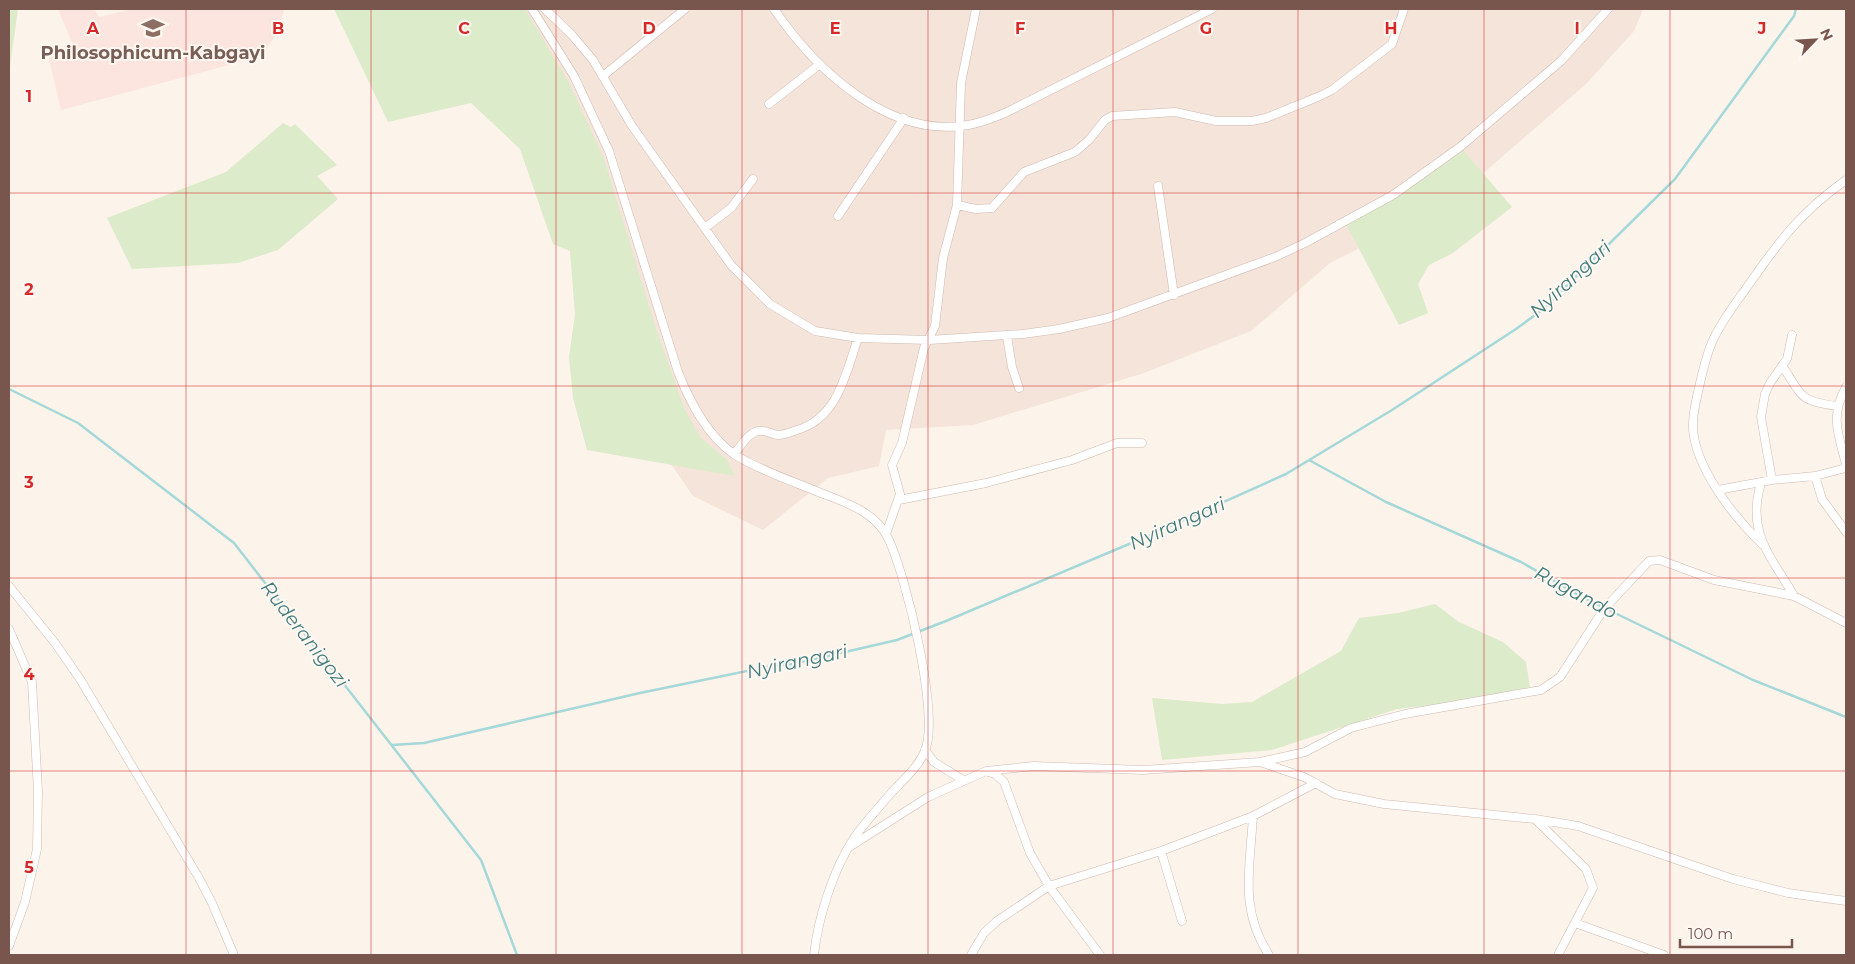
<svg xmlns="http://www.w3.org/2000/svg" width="1855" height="964" viewBox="0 0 1855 964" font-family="Montserrat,sans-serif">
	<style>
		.residential { fill: #f4e4d9 }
		.commercial { fill: #fce4df }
		.green { fill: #dcebc9 }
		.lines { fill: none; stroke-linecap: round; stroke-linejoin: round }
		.stream { stroke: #a5d8d8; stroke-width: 2.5 }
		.street-casing { stroke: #cfb9b0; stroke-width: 9 }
		.street { stroke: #fff; stroke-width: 8 }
		.grid { fill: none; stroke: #d62828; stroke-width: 1; stroke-opacity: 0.55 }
		.labels { text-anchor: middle; stroke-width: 4; stroke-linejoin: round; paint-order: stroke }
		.education-label { font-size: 18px; font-weight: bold; fill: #785e54; stroke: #fff8f2 }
		.water-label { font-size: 19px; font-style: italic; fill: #417c7c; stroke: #fff8f2 }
		.grid-label { font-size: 16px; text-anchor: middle; font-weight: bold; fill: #d62828; stroke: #fff8f2; stroke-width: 4; stroke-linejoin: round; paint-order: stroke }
	</style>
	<rect width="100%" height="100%" fill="#fcf3eb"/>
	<path class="residential" d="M478,9H1643L1634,31L1586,84L1450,202L1330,263L1251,331L1144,373L973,425L886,430L879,466L828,478L763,530L693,496L620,390L534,130Z"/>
	<path class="commercial" d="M58,9H94L99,17L133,9H284L278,33L259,57L61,110L48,54L74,47Z"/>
	<path class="green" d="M9,9H18L9,74Z
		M334,9H525L570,85L604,159L655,326L684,408L700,437L727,460L735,476L587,450L573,398L569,357L575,314L570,251L553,244L520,149L471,103L388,122Z
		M283,123L291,127L295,124L337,165L317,176L338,199L278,250L238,263L132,269L107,218L226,172Z
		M1462,149L1512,207L1453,253L1429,265L1418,284L1428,313L1399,325L1346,224Z
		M1435,604L1459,622L1503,642L1526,662L1530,687L1475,700L1397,709L1272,750L1162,760L1152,698L1222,704L1252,702L1341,651L1359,618L1398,613Z"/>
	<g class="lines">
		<path class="stream" d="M9,389L78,423L234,543L481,860L517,955
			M1309,460L1386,502L1521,562L1582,597L1753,680L1846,717
			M392,745L424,743L640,693L766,667L793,664L897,640L946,621L1141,539L1286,474L1392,410L1516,329L1542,310L1675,179L1794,16L1796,9"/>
		<defs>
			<path id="street" d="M532,9L574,76L609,151L678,372C690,402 707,436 735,455C758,469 786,479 811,489C839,501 873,508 888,538C906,575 940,715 925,751C917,770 898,784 885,800C874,813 863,825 854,838C833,870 818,918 814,955
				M545,9L572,35L593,60L632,126L731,265L770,304L815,331L858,338L929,340L1023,334L1059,329L1108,318L1275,257L1305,243L1393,195L1460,147L1561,61L1608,9
				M774,9C815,69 888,139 968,125C981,123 993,118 1005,113L1212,9
				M603,76L685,9
				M769,104L820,64
				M1158,186L1174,295
				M957,205L976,209L992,208L1024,172L1075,152L1089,140L1105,120L1112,116L1175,112L1216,121H1252L1266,118L1320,96L1332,90L1392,44L1404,9
				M838,216L904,118
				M705,228L731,208L753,179
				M1007,336L1012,367L1019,388
				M1783,367C1803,397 1799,401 1837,406
				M1846,387C1830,416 1838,434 1846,464
				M734,454C742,445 750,429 763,431C768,431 773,435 778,435C784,435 791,432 797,430C838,418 846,373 858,338
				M1815,476L1822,499L1846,532
				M1772,480L1761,417L1765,394L1770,383L1787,359L1792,335
				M1761,483C1746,533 1771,556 1794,596
				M1718,490L1772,480L1815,476L1846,468
				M899,500L986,483L1072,460L1117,443H1142
				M886,534L900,494L892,465L902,443L924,348L935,326L943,258L957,205L961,83L976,9
				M1762,544C1735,518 1701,475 1694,437C1691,422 1695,406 1698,392C1702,374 1706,354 1714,338C1722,321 1734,305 1745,290C1777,244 1799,213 1846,180
				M9,586L55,643L80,679L199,878L212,903L234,955
				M9,629L32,682L38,791L37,849L25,902L9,946
				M925,750L934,762L963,780
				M1260,762L1304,777L1335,794L1384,804L1535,819L1578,826L1733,879L1788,893L1846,901
				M988,772L995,774L1004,782L1030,853L1049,886L1100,955
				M1253,816C1250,868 1239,909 1269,955
				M1535,819L1586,869L1593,888L1558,955
				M851,846L928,797L986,771L1034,766L1143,770L1260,762L1305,752L1351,728L1405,714L1541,690L1560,677L1604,609L1649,561L1660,560L1714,580L1794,596L1846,623
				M1161,851L1182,921
				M1575,923L1664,955
				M971,955L984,933L997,921L1049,886L1161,851L1222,828L1253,816L1316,783"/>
		</defs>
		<use href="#street" class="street-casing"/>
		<use href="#street" class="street"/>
	</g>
	<path class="grid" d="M186,9V955M371,9V955M556,9V955M742,9V955M928,9V955M1113,9V955M1298,9V955M1484,9V955M1670,9V955M9,193H1846M9,386H1846M9,578H1846M9,771H1846"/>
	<defs>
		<symbol id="school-bare" viewBox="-9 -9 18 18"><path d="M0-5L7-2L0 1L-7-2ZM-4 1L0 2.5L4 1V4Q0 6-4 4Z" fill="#8d6e63" stroke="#fff8f2" stroke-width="2.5" paint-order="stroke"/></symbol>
	</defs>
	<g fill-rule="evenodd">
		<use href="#school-bare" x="137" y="12" width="32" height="32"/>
	</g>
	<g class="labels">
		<g class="education-label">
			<text x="153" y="59">Philosophicum-Kabgayi</text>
		</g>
		<g class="water-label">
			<text transform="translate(1570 279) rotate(-43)" y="7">Nyirangari</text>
			<text transform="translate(1177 523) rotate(-24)" y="7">Nyirangari</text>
			<text transform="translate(1576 592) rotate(28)" y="7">Rugando</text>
			<text transform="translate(305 634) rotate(52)" y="7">Ruderanigozi</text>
			<text transform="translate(797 661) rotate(-12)" y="7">Nyirangari</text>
		</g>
	</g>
	<g class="grid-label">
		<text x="93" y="34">A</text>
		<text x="278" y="34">B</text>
		<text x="464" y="34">C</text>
		<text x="649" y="34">D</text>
		<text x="835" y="34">E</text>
		<text x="1020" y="34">F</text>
		<text x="1206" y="34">G</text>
		<text x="1391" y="34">H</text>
		<text x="1577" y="34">I</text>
		<text x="1762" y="34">J</text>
		<text x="29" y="102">1</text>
		<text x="29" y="295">2</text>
		<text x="29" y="488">3</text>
		<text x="29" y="680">4</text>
		<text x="29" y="873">5</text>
	</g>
	<rect width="1855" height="964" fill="none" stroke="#78564e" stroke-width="20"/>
	<g transform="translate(1815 40) rotate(65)" stroke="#fff8f2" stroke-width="4" paint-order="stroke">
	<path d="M0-4L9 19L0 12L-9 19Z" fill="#78564e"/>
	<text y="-8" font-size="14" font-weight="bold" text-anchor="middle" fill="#78564e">N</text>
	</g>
	<path d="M1680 939v8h112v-8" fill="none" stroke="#78564e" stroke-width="2.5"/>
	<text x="1688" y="939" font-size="15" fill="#78564e" stroke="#fff8f2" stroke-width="4" paint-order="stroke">100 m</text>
</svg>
